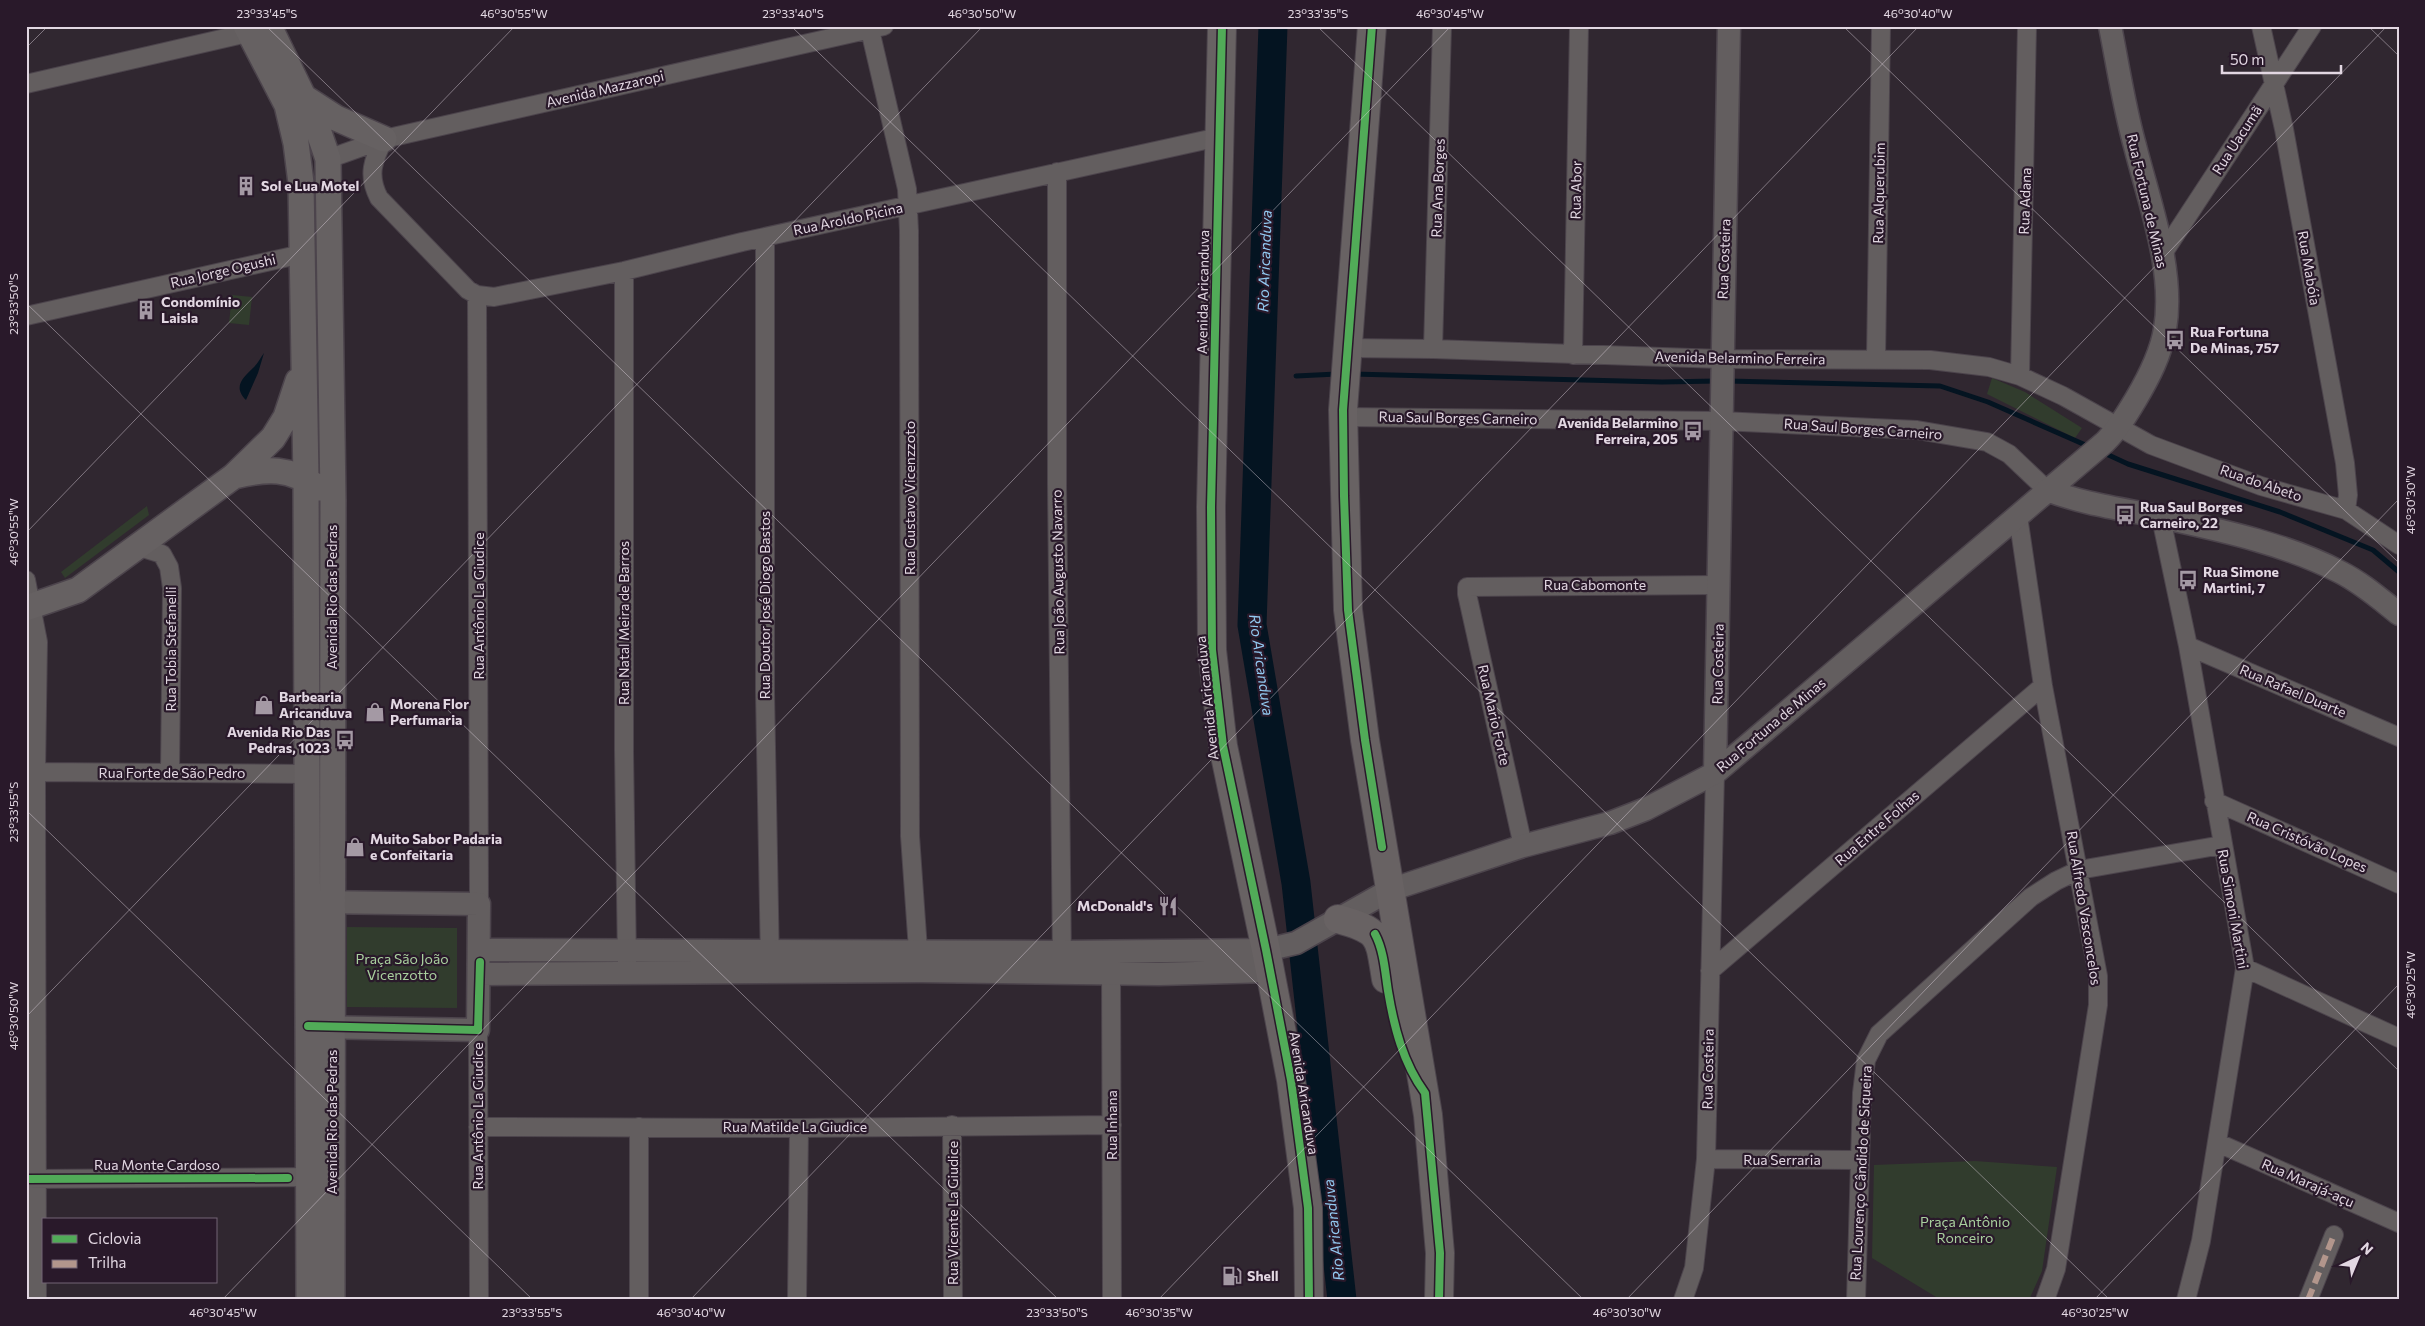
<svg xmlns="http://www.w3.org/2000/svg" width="2425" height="1326" viewBox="0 0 2425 1326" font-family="Commissioner,sans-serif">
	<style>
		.green { fill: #313c2d }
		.water { fill: #041421 }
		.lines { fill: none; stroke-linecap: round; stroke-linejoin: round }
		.stream { stroke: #041421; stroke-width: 5 }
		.river { stroke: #041421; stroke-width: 29 }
		.minor-casing { stroke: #4c444c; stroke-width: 20 }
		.tertiary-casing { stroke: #4c444c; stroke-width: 25 }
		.secondary-casing { stroke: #4c444c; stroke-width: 28 }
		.trunk-casing { stroke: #4c444c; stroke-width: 30 }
		.minor { stroke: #635e5f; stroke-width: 18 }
		.tertiary { stroke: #635e5f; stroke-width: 22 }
		.secondary { stroke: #666162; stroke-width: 25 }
		.trunk { stroke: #686263; stroke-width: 28 }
		.quiet { stroke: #b2968c; stroke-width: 6; stroke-dasharray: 12 6; stroke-linecap: butt }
		.cycleway-casing { stroke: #29192a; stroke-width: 11 }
		.cycleway { stroke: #51ab58; stroke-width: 8 }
		.ticks { fill: none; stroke: #e2d7e2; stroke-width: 1; stroke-opacity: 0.45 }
		.labels { text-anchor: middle; stroke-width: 4.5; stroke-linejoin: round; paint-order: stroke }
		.street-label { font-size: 14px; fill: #e2d7e2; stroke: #29192a }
		.poi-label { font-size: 14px; font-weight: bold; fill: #e2d7e2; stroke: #29192a; text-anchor: start }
		.park-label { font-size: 14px; fill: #a9d09e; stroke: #29192a }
		.water-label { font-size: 15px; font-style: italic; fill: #92c9f1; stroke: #29192a }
		.neatline { fill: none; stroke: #e2d7e2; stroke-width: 2 }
		.ticks-label { font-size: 12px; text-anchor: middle; fill: #e2d7e2 }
	</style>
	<rect width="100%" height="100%" fill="#302730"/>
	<path class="green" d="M232,295L252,297L249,325L229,323Z
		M1992,378L2025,392L2082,428L2075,438L1987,394Z
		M147,506L149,515L65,578L61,572Z
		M347,927L457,928V1008L347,1007Z
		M1975,1161L2057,1167L2042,1271L2029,1300H1941L1872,1258L1874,1165Z"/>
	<path class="water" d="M264,353L258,373L246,400C232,386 244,377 254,367C258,363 261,357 264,353Z"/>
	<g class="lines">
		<path class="stream" d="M1353,374L1662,382L1717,381
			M1296,376L1337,374
			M1728,381L1940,386L1988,402L2090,447
			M2102,452L2128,464L2280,512L2373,550L2399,572"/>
		<path class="river" d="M1273,26L1252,625L1296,883L1342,1300"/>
		<defs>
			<path id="minor" d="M2261,26L2284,129L2345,463L2348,495L2346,510
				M870,30L907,189L909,231L910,836L919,964
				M26,84L260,30
				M384,139C373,160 367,175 379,198L468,290L477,295L494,297L624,271L742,242L1219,137
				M328,159L384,139L884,26
				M1057,172V485L1062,964
				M765,237V692L770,964
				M2162,255L2312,26
				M624,271V751L627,963
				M477,295L479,904
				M26,316L302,254
				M1347,348L1433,349L1721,359L1930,360L1989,367L2020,376L2063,396L2151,445L2261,486L2346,510L2399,545
				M1433,349L1442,26
				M1573,355L1579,26
				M1876,359L1881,26
				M2020,376L2027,26
				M1343,417L1721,421L1917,430L1987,442L2009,454L2047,490
				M2018,516L2043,686L2098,976V1005L2056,1269L2045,1300
				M2161,518L2188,646L2245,968L2201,1241L2186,1300
				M136,546L162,554L169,567L172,588L170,773
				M26,580L38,642L36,772L37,1300
				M2188,646L2399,737
				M36,772L308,774
				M2214,801L2399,884
				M1523,846L1467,594V587L1720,585
				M1111,961L1112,1300
				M2245,968L2399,1038
				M1710,971L2043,686
				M478,1030L479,1300
				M952,1125L953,1300
				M478,1127L799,1128L1112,1125
				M639,1127V1300
				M2218,1143L2399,1223
				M1706,1159L1859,1160
				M27,1179L319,1177
				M797,1300L799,1128
				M1683,1300L1694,1268L1706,1159L1715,773
				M1856,1300L1862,1093L1866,1060L1879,1034L2031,897L2056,881L2079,870L2222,845
				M2308,1300L2334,1235"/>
			<path id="tertiary" d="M2047,490C2081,503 2115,508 2151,515C2214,529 2282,542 2340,572C2362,583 2380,599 2399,614
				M1715,773L1729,26
				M314,902L479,904L478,1030L314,1027
				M480,950L1062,952L1266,950L1296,943L1390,890L1523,846L1610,823L1646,809L1715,773L2105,442C2118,429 2127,414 2136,399C2149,377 2161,354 2165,329C2175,270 2149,202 2135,146C2124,107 2118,66 2110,26
				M479,974L920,971L1159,974L1270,971"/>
			<path id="secondary" d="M246,26L287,105L296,143L301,183L306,480L309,1300
				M269,26L315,121L328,159L333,500L332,1300
				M305,98L336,118L384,139
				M234,476C268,468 289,467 319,488
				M26,608L78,590L234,476L273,438L286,417L298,381"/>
			<path id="trunk" d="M1222,26L1211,507L1212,650L1223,746L1266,950L1291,1080L1308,1208L1309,1300
				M1372,26L1343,410L1348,610L1365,740L1428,1115L1440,1253L1439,1300
				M1338,919C1382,931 1379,937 1386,979"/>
		</defs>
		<use href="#minor" class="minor-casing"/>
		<use href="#tertiary" class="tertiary-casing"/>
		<use href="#secondary" class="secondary-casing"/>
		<use href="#trunk" class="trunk-casing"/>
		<use href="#minor" class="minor"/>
		<use href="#tertiary" class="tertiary"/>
		<use href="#secondary" class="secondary"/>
		<use href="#trunk" class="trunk"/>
		<path class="quiet" d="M2308,1300L2334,1235"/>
		<defs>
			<path id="cycleway" d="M1222,26L1211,507L1212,650L1223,746L1266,950L1291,1080L1308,1208L1309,1300
				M1372,26L1343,410L1344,496L1348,610L1365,740L1382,847
				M1375,934C1384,951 1385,972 1388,991C1394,1027 1403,1063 1425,1093L1440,1253L1439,1300
				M308,1026L478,1030L480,962
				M26,1179L288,1178"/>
		</defs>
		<use href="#cycleway" class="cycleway-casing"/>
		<use href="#cycleway" class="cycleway"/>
	</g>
	<path class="ticks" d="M266,26L1584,1300M791,26L2110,1300M1317,26L2399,1071M1843,26L2399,563M2368,26L2399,56M26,48L48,26M26,303L1059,1300M26,533L515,26M26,810L533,1300M26,1017L983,26M222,1300L1451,26M690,1300L1919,26M1158,1300L2387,26M1626,1300L2399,499M2094,1300L2399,984"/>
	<defs>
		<symbol id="building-bare" viewBox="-9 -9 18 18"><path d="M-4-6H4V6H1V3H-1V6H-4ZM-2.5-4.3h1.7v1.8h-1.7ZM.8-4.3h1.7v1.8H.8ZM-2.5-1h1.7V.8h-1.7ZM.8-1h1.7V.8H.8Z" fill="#a499a4" stroke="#29192a" stroke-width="2.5" paint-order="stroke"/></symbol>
		<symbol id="bus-bare" viewBox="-9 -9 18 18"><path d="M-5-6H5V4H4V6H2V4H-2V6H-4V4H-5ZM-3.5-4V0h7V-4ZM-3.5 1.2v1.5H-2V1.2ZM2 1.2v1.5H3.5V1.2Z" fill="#a499a4" stroke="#29192a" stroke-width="2.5" paint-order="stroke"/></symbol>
		<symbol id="shop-bare" viewBox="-9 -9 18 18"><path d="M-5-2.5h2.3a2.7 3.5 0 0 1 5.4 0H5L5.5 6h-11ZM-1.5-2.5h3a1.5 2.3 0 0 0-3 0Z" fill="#a499a4" stroke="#29192a" stroke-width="2.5" paint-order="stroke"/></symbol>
		<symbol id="restaurant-bare" viewBox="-9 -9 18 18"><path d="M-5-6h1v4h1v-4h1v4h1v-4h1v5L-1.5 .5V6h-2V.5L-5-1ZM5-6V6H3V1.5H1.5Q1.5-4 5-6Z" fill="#a499a4" stroke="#29192a" stroke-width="2.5" paint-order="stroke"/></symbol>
		<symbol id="fuel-bare" viewBox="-9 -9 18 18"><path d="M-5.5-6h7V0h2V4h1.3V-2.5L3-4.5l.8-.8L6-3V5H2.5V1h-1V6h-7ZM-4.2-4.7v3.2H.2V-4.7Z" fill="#a499a4" stroke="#29192a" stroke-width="2.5" paint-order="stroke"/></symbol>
	</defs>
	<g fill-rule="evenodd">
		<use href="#building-bare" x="232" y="172" width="28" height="28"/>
		<use href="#building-bare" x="132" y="296" width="28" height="28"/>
		<use href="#bus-bare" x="2161" y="326" width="28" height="28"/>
		<use href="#bus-bare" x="1679" y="417" width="28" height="28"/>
		<use href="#bus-bare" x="2111" y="501" width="28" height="28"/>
		<use href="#bus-bare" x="2174" y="566" width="28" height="28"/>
		<use href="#shop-bare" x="250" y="691" width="28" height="28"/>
		<use href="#shop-bare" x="361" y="698" width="28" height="28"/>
		<use href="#bus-bare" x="331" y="726" width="28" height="28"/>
		<use href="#shop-bare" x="341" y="833" width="28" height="28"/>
		<use href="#restaurant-bare" x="1154" y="892" width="28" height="28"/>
		<use href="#fuel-bare" x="1218" y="1262" width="28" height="28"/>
	</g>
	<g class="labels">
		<g class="street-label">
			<text transform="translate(605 89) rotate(-13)" y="5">Avenida Mazzaropi</text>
			<text transform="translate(2237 140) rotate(-57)" y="5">Rua Uacumã</text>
			<text transform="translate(1438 188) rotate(-88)" y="5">Rua Ana Borges</text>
			<text transform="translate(1576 190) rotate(-89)" y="5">Rua Abor</text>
			<text transform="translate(1879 193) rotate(-89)" y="5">Rua Alquerubim</text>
			<text transform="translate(2025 201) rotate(-88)" y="5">Rua Adana</text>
			<text transform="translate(2147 201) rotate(77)" y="5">Rua Fortuna de Minas</text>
			<text transform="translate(848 219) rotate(-12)" y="5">Rua Aroldo Picina</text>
			<text transform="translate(1724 259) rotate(-88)" y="5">Rua Costeira</text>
			<text transform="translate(2309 268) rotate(80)" y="5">Rua Mabóia</text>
			<text transform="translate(223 271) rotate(-13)" y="5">Rua Jorge Ogushi</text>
			<text transform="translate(1203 292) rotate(-89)" y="5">Avenida Aricanduva</text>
			<text transform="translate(1740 358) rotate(1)" y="5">Avenida Belarmino Ferreira</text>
			<text transform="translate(1458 418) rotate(1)" y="5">Rua Saul Borges Carneiro</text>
			<text transform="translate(1863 429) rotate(4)" y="5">Rua Saul Borges Carneiro</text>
			<text transform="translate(2261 483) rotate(19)" y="5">Rua do Abeto</text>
			<text transform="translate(910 498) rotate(-90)" y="5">Rua Gustavo Vicenzzoto</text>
			<text transform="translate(1058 572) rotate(-91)" y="5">Rua João Augusto Navarro</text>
			<text x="1595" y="590">Rua Cabomonte</text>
			<text transform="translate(332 597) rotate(-90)" y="5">Avenida Rio das Pedras</text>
			<text transform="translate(765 605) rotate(-90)" y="5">Rua Doutor José Diogo Bastos</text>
			<text transform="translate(479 606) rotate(-90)" y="5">Rua Antônio La Giudice</text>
			<text transform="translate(624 623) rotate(-90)" y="5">Rua Natal Meira de Barros</text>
			<text transform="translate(171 649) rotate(-90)" y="5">Rua Tobia Stefanelli</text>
			<text transform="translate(1718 664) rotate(-89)" y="5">Rua Costeira</text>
			<text transform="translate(2293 691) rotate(23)" y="5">Rua Rafael Duarte</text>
			<text transform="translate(1207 698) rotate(-96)" y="5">Avenida Aricanduva</text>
			<text transform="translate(1494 715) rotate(77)" y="5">Rua Mario Forte</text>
			<text transform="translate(1771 725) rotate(-40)" y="5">Rua Fortuna de Minas</text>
			<text x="172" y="778">Rua Forte de São Pedro</text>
			<text transform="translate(1877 828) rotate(-41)" y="5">Rua Entre Folhas</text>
			<text transform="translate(2307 842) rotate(24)" y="5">Rua Cristóvão Lopes</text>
			<text transform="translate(2084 908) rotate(81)" y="5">Rua Alfredo Vasconcelos</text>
			<text transform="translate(2233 909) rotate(80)" y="5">Rua Simoni Martini</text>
			<text transform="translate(1708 1069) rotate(-89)" y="5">Rua Costeira</text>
			<text transform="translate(1304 1093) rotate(81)" y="5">Avenida Aricanduva</text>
			<text transform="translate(478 1116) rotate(-90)" y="5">Rua Antônio La Giudice</text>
			<text transform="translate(332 1122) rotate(-90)" y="5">Avenida Rio das Pedras</text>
			<text transform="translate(1112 1125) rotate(-90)" y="5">Rua Inhana</text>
			<text x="795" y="1132">Rua Matilde La Giudice</text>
			<text x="1782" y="1165">Rua Serraria</text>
			<text x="157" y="1170">Rua Monte Cardoso</text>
			<text transform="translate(1861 1173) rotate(-87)" y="5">Rua Lourenço Cândido de Siqueira</text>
			<text transform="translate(2308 1183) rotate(24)" y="5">Rua Marajá-açu</text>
			<text transform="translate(953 1213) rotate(-90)" y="5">Rua Vicente La Giudice</text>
		</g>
		<g class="poi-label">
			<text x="261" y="191">Sol e Lua Motel</text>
			<text x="161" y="307">Condomínio<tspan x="161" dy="16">Laisla</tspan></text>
			<text x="2190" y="337">Rua Fortuna<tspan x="2190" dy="16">De Minas, 757</tspan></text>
			<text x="1678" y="428" text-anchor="end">Avenida Belarmino<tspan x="1678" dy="16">Ferreira, 205</tspan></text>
			<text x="2140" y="512">Rua Saul Borges<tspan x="2140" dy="16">Carneiro, 22</tspan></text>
			<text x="2203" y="577">Rua Simone<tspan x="2203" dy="16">Martini, 7</tspan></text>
			<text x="279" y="702">Barbearia<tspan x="279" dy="16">Aricanduva</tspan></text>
			<text x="390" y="709">Morena Flor<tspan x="390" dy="16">Perfumaria</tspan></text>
			<text x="330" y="737" text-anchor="end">Avenida Rio Das<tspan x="330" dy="16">Pedras, 1023</tspan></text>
			<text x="370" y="844">Muito Sabor Padaria<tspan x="370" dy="16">e Confeitaria</tspan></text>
			<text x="1153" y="911" text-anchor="end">McDonald's</text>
			<text x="1247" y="1281">Shell</text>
		</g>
		<g class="park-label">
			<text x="402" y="964">Praça São João<tspan x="402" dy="16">Vicenzotto</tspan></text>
			<text x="1965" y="1227">Praça Antônio<tspan x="1965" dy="16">Ronceiro</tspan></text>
		</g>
		<g class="water-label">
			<text transform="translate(1265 261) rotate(-88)" y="5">Rio Aricanduva</text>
			<text transform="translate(1261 665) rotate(82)" y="5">Rio Aricanduva</text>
			<text transform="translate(1334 1230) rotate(-96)" y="5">Rio Aricanduva</text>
		</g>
	</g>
	<rect width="2425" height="1326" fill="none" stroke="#29192a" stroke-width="55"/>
	<rect x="42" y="1218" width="175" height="65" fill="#29192a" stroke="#736574"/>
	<rect x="52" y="1235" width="25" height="8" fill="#51ab58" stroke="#736574"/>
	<text x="88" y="1244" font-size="15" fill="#e2d7e2">Ciclovia</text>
	<rect x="52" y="1260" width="25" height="8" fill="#b2968c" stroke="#736574"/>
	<text x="88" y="1268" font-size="15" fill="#e2d7e2">Trilha</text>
	<g transform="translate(2358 1258) rotate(44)" stroke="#29192a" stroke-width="4" paint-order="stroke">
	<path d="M0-4L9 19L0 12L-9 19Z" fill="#e2d7e2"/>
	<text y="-8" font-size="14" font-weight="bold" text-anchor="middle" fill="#e2d7e2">N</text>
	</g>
	<path d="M2222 65v8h119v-8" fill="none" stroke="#e2d7e2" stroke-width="2.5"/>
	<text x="2230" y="65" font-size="15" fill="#e2d7e2" stroke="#29192a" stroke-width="4" paint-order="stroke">50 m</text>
	<rect x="28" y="28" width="2370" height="1270" class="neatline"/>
	<g class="ticks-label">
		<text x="267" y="18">23°33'45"S</text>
		<text x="514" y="18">46°30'55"W</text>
		<text x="793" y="18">23°33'40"S</text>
		<text x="982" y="18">46°30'50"W</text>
		<text x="1318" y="18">23°33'35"S</text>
		<text x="1450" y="18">46°30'45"W</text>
		<text x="1918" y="18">46°30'40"W</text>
		<text transform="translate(14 304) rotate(-90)" y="4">23°33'50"S</text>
		<text transform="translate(2411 500) rotate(-90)" y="4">46°30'30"W</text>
		<text transform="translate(14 532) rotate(-90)" y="4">46°30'55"W</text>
		<text transform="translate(14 812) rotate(-90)" y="4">23°33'55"S</text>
		<text transform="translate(2411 985) rotate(-90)" y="4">46°30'25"W</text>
		<text transform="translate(14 1016) rotate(-90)" y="4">46°30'50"W</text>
		<text x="223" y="1317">46°30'45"W</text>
		<text x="532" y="1317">23°33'55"S</text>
		<text x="691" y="1317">46°30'40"W</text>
		<text x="1057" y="1317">23°33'50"S</text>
		<text x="1159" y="1317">46°30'35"W</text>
		<text x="1627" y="1317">46°30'30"W</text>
		<text x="2095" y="1317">46°30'25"W</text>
	</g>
</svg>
